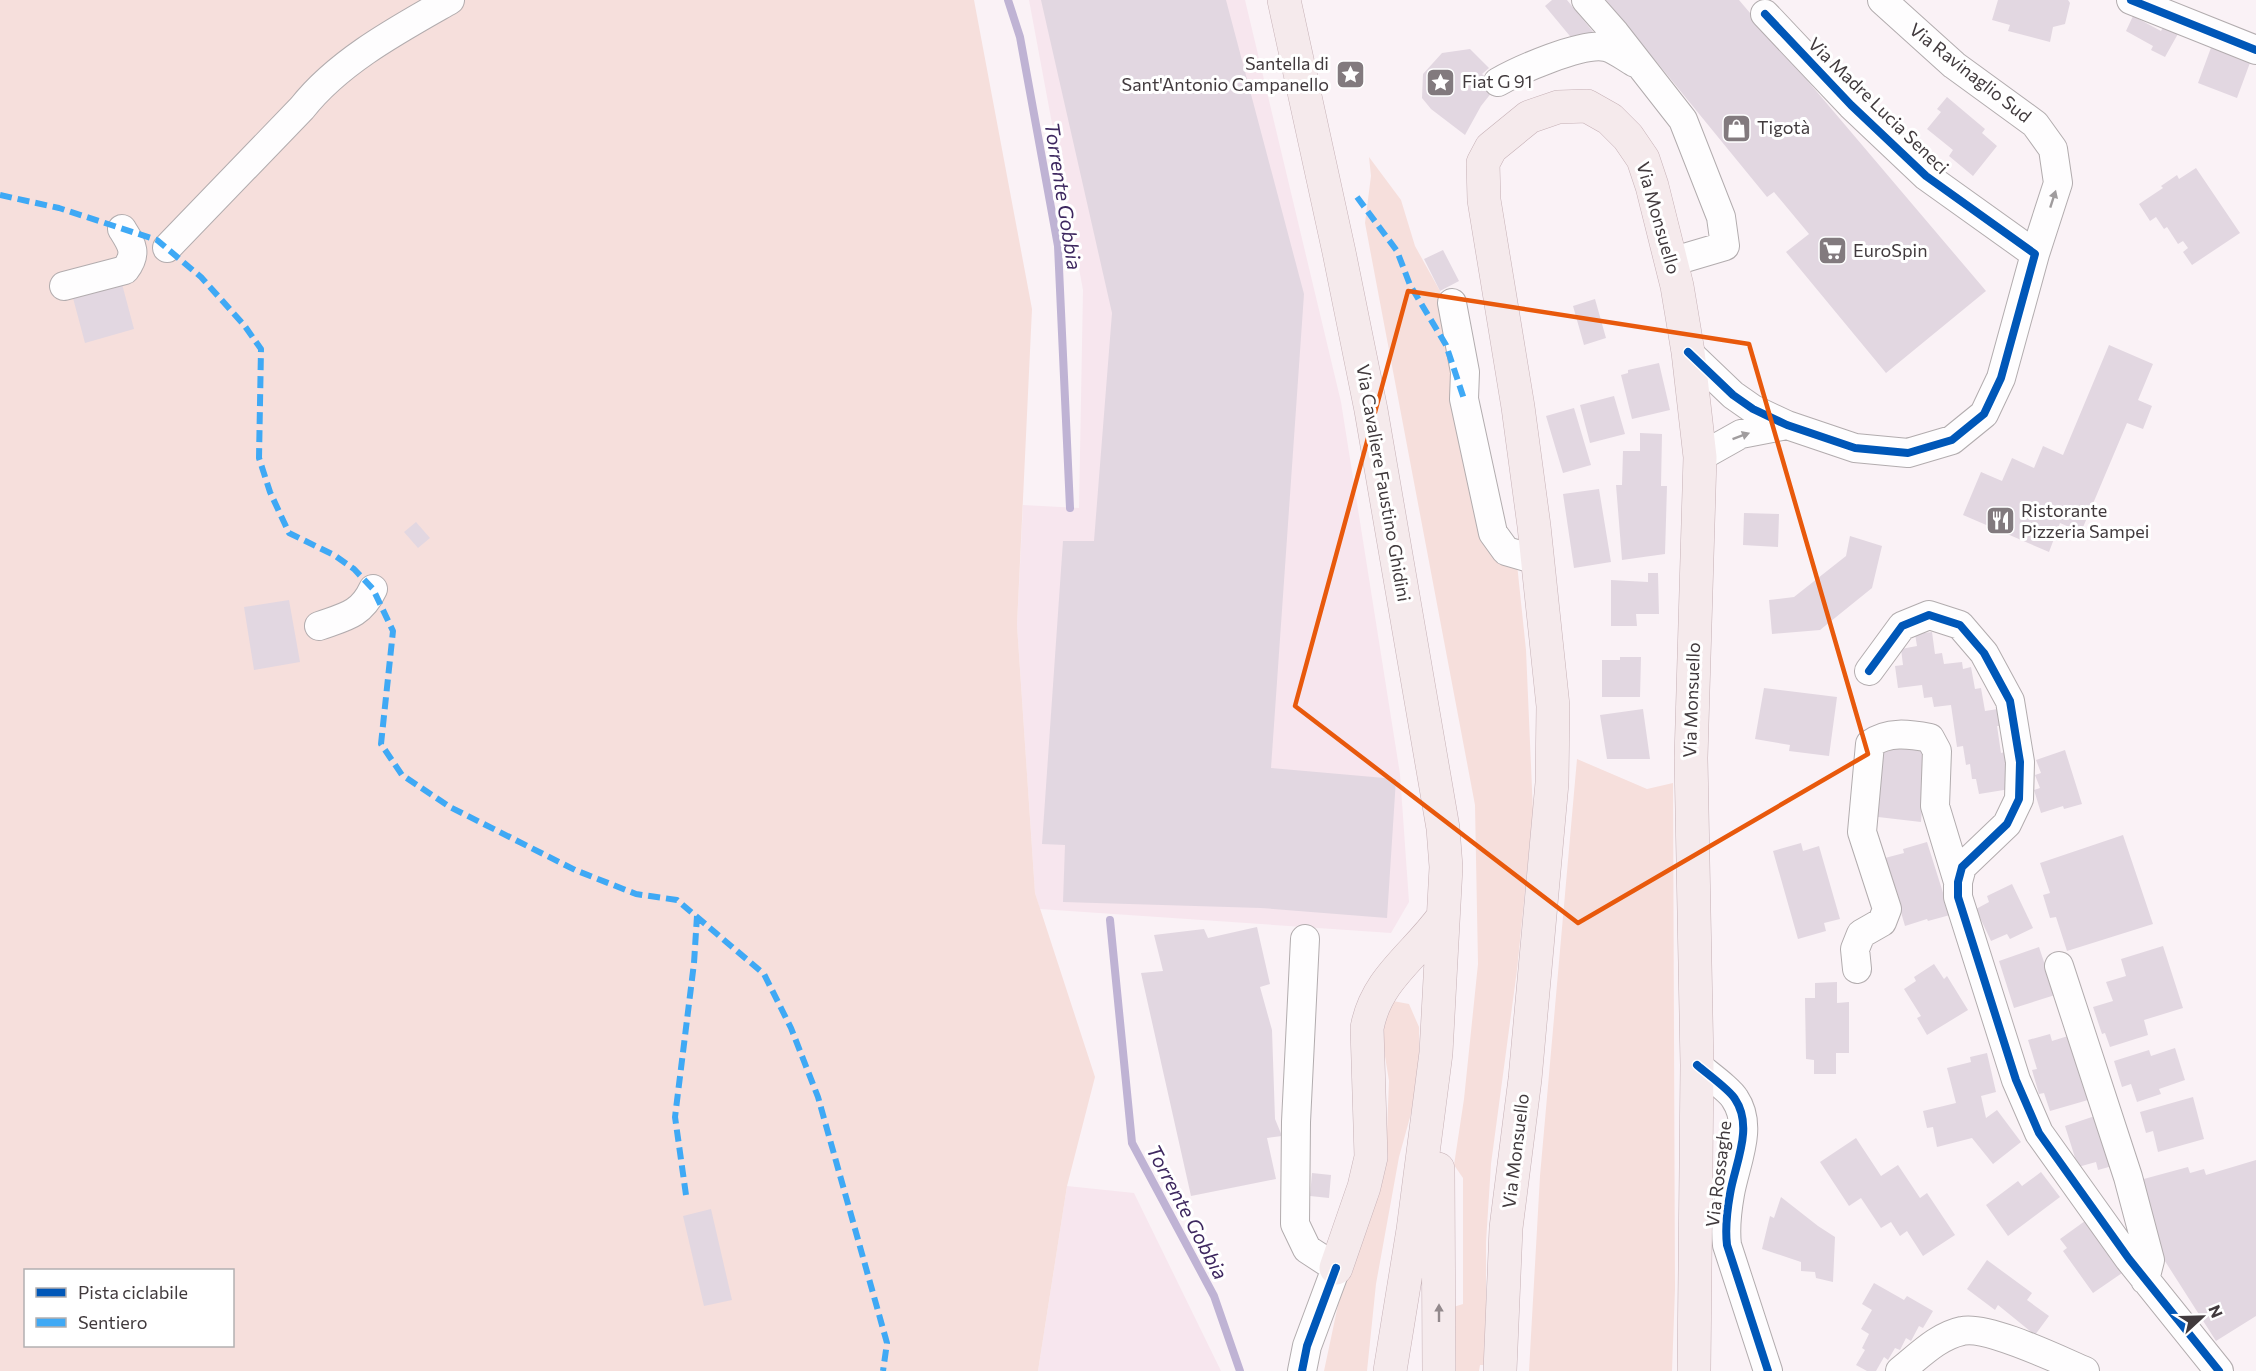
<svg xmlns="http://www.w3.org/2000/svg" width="2256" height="1371" viewBox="0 0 2256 1371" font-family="Commissioner,sans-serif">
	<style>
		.built { fill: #f7e6ee }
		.green { fill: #f6dfdc; fill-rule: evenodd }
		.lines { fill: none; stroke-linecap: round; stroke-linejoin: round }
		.stream { stroke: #bfb3d4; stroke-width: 8 }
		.building { fill: #e2d7e1 }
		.minor-casing { stroke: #b2acae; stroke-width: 30 }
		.major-casing { stroke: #c6b1b6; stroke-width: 34 }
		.minor { stroke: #fefdfe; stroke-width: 28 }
		.major { stroke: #f5eaec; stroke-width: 33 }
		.quiet { stroke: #3fa9f5; stroke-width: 6; stroke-dasharray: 12 6; stroke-linecap: butt }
		.cycleway-casing { stroke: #fff; stroke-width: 11 }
		.cycleway { stroke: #0057b8; stroke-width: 8 }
		.oneway { fill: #a09c9e }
		.oneway2 { fill: #92898c }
		.marked { fill: none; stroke: #e8590c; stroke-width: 4.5; stroke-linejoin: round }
		.labels { text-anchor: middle; stroke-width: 6; stroke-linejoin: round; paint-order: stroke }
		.poi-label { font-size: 18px; fill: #413a3d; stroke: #fff; text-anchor: start }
		.street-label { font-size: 18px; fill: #413a3d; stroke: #fff }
		.water-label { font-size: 20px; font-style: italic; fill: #3d275f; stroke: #fff }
	</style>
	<rect width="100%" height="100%" fill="#faf2f6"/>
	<path class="built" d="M1029,0H1245L1341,402L1400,774L1409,902L1391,933L1040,909L1035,893L1017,625L1023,505L1079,508L1083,290Z
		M1067,1186L1134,1193L1221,1371H1038Z"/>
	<path class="green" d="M0,0H974L1032,309L1017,625L1035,893L1095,1077L1067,1186L1038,1371H0ZM26,1270H232V1346H26Z
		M1369,157L1401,200L1415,246L1440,291L1453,331L1458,361L1517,564L1526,650L1533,812L1517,970L1491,1164L1486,1242V1365H1480L1479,1371H1422L1431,1314L1463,1304V1178L1454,1165L1464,1099L1478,964L1475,805L1365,223L1371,176Z
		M1577,759L1647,789L1673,783L1675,1289L1672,1371H1529L1540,1176Z
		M1393,1001L1409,1004L1419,1027L1420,1081L1399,1157L1376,1284L1367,1371H1324L1338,1305L1366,1226L1386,1156L1389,1081L1381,1031Z"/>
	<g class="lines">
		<path class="stream" d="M1008,0L1020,37L1058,246L1070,508
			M1110,920L1132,1143L1214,1296L1240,1371"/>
	</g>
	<path class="building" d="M1041,0H1226L1304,294L1271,768L1396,779L1387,918L1261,908L1063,902L1065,845L1042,844L1063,541H1094L1112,313Z
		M1552,0H1567L1594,33L1574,41L1545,6Z
		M1606,0H1739L1986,291L1886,373L1786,252L1809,234L1774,192L1767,197Z
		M1998,0H2068L2070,3L2065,24L2053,27L2050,42L2008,31L2010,25L1992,20Z
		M2133,16L2161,31L2165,24L2179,32L2165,57L2151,50L2153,46L2126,31Z
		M2212,45L2251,60L2237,98L2198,83Z
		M1470,49L1489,68L1482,74L1496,87L1481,106L1465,135L1431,109L1422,98L1423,74L1442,53Z
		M1947,97L1985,129L1982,133L1997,146L1973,176L1949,156L1953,150L1927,129L1941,112L1937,109Z
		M2196,168L2240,233L2192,265L2183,252L2188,248L2183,241L2178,244L2167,227L2164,229L2156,217L2150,221L2139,204L2163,188L2161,186L2177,175L2179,179Z
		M1443,250L1459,281L1440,291L1424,259Z
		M122,284L134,329L85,343L73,298Z
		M1595,299L1606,338L1584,345L1573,306Z
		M2109,345L2153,364L2138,400L2152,406L2143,429L2127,423L2081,532L2060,523L2049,552L1963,515L1981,472L2002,481L2012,458L2034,468L2043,446L2063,455Z
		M1659,363L1670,410L1632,419L1621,375L1628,373V370Z
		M1614,396L1625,434L1590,443L1580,405Z
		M1574,408L1591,465L1563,473L1546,416Z
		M1640,433L1662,434L1661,486H1667L1665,554L1622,560L1616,485H1622L1623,451H1640Z
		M1599,489L1611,562L1574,568L1563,494Z
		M1744,513L1779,514L1778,547L1743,545Z
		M416,522L430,538L418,548L404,532Z
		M1850,536L1882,546L1872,588L1820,630L1772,634L1769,600L1794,597L1846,556Z
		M1648,573H1658L1659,614H1636L1637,626H1611V580L1648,582Z
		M289,600L300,662L254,670L244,607Z
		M1932,632L1935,654L1942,653L1944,664L1962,662L1963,669L1971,667L1975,689L1981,688L1985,711L1998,709L2001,726H1997L2001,753L2005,752L2010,789L1979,794L1976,779H1972L1970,764L1966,765L1963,746L1957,747L1951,705L1934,707L1932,697L1924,698L1922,685L1898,688L1895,666L1903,665L1901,649L1917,646L1915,634Z
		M1620,657H1641L1640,697H1602V660H1620Z
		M1764,688L1837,697L1829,756L1789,751L1790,745L1755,739Z
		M1643,709L1650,759H1607L1600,715Z
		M1883,747H1927L1921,822L1878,817Z
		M2065,750L2082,804L2064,809L2063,806L2041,813L2034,790L2040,788L2035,775L2041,773L2036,760Z
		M2123,835L2153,924L2067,951L2056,917L2050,918L2043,895L2050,893L2040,863Z
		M1927,842L1950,915L1928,921L1927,919L1905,926L1885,858L1904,853L1903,849Z
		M1801,843L1803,851L1819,846L1840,919L1824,923L1826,931L1798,939L1773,851Z
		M2012,884L2033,928L2010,939L2007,934L1991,941L1976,909L1989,902L1987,896Z
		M1257,927L1270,984L1260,987L1272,1030L1275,1119L1282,1136L1267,1138L1276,1179L1191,1196L1141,973L1163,971L1154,935L1204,929L1208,938Z
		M2163,946L2183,1008L2144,1020L2148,1035L2110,1047L2105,1033L2102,1034L2093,1007L2113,1001L2106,982L2126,976L2121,959Z
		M2039,947L2055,995L2014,1008L1999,961Z
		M1934,964L1944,979L1947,976L1968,1010L1927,1035L1917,1018L1921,1016L1904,989L1916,981L1914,977Z
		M1837,982V1003L1849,1002V1053H1836V1074H1814V1060L1806,1059L1805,998H1815V983Z
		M2050,1034L2052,1041L2068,1036L2088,1100L2050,1111L2044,1093L2039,1094L2032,1070L2037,1069L2028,1040Z
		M2175,1048L2185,1080L2159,1089L2161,1094L2137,1102L2131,1084L2122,1087L2114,1061L2149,1050L2151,1056Z
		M1987,1053L1996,1092L1981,1096L1986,1118L1997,1110L2021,1142L1993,1164L1972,1138L1937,1147L1933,1127L1927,1128L1923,1111L1956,1103L1947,1068L1971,1062L1970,1057Z
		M2193,1097L2204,1139L2158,1152L2153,1131L2146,1133L2140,1112Z
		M2095,1116L2116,1165L2098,1170L2096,1162L2078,1167L2065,1126Z
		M1856,1138L1881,1176L1898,1165L1920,1198L1927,1193L1955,1235L1923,1256L1907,1231L1900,1236L1891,1222L1881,1228L1861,1198L1849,1206L1820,1162Z
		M2256,1160V1316L2216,1341L2163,1258L2140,1180L2188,1167L2190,1173L2204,1169L2206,1175Z
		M2041,1172L2060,1197L2008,1236L1986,1205L2018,1181L2022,1186Z
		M1312,1173L1331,1175L1329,1198L1310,1196Z
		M1781,1197L1818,1226L1835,1237L1833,1282L1816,1278L1815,1272L1801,1271V1262L1762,1249L1770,1216L1774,1218Z
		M711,1209L732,1300L704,1306L683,1216Z
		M2085,1221L2125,1271L2093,1293L2063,1251L2067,1248L2060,1239Z
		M1987,1260L2032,1293L2027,1300L2049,1316L2035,1335L1998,1305L1995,1310L1967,1289Z
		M1874,1283L1904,1300L1907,1296L1933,1311L1923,1328L1919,1326L1911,1341L1906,1338L1900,1350L1895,1348L1888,1360L1884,1357L1876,1371H1867L1856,1365L1865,1350L1862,1348L1869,1334L1861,1329L1872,1310L1862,1304Z"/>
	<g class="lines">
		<defs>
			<path id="minor" d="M1586,0L1615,33L1683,120L1721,217L1725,246L1671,262
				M1882,0L1954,65L2035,124L2053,149L2058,183L2035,254
				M2131,0L2256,50
				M1498,82C1519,70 1582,42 1606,47C1615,49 1626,58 1635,63
				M167,248L302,108C339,61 399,29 450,0
				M64,286L125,270C138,253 132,245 122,229
				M1452,303L1465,372L1464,399L1493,533L1506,551L1537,560
				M1688,352L1733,395L1753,409L1787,425L1855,448L1908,453L1952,440L1984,414L2001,378L2035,254L1926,176L1851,105L1765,14
				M1700,457L1741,434L1787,425
				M319,626C344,617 361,615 373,589
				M1869,671L1902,626L1929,615L1960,625L1984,653L2010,701L2020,762L2019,799L2007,824L1962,867L1958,882V897L2016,1080L2039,1133L2129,1259L2219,1371
				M2059,966L2128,1177L2150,1260L2145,1280
				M1857,969L1855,949L1861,934L1882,922L1887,909L1862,832L1870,744C1888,731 1909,734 1930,738L1937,751L1935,806L1958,882
				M1697,1065C1706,1073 1730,1090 1735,1099C1754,1127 1735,1164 1730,1194C1727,1211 1725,1228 1727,1245L1768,1371
				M1302,1371L1307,1346L1336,1268L1307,1249L1295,1224L1296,1122L1305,939
				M1900,1371C1919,1356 1938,1336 1962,1331C1987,1325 2059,1360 2085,1371"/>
			<path id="major" d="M1284,0L1339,252L1371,410L1443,828L1446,867L1436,1053L1413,1230L1390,1371
				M1438,1169L1439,1371
				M1336,1268L1364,1187L1371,1157L1367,1028C1376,979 1415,956 1443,917
				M1500,1371L1506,1228L1525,1079L1552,783L1553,706L1534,526L1518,407L1484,200L1483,163L1491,148L1529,117L1558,107L1587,106L1610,119L1628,137L1643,159L1652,186L1677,286L1688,352L1700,457L1691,758L1697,1065L1694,1371"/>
		</defs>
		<use href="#minor" class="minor-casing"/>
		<use href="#major" class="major-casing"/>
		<use href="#minor" class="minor"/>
		<use href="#major" class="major"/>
		<path class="quiet" d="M0,195L59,208L157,240L201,277L244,325L261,349L259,458L270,492L289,533L334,555L354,569L373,589L393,631L381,744L402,775L450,807L575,870L636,894L677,900L764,974L791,1028L818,1097L887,1343L883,1371
			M1357,197L1397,251L1410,285L1446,345L1464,399
			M686,1195L675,1117L694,963L697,916"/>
		<defs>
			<path id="cycleway" d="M2131,0L2256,50
				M1688,352L1733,395L1753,409L1787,425L1855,448L1908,453L1952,440L1984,414L2001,378L2035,254L1926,176L1851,105L1765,14
				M1869,671L1902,626L1929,615L1960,625L1984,653L2010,701L2020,762L2019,799L2007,824L1962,867L1958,882V897L2016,1080L2039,1133L2129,1259L2219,1371
				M1697,1065C1706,1073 1730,1090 1735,1099C1754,1127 1735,1164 1730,1194C1727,1211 1725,1228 1727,1245L1768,1371
				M1302,1371L1307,1346L1336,1268"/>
		</defs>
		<use href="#cycleway" class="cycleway-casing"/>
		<use href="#cycleway" class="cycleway"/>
	</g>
	<defs><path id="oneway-solid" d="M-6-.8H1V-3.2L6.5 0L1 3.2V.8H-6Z" transform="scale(1.5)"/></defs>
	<g class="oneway">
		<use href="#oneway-solid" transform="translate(2053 199) rotate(-72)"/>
		<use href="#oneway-solid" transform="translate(1741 436) rotate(-20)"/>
	</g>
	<use class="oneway2" href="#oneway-solid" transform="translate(1439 1313) rotate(-90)"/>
	<path class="marked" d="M1408,291L1749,344L1868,754L1578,923L1295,706Z"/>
	<defs>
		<symbol id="sight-square" viewBox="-11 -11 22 22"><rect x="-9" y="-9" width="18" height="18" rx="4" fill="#827a7e" stroke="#fff"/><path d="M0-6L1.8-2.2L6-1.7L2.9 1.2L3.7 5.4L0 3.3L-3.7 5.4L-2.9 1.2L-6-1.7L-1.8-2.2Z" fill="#fff"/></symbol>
		<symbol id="shop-square" viewBox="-11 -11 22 22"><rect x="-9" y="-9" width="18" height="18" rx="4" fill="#827a7e" stroke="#fff"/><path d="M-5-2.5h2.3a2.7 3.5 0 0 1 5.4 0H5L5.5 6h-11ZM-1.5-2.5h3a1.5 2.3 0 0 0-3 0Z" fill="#fff"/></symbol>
		<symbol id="supermarket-square" viewBox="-11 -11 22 22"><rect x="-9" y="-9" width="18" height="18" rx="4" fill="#827a7e" stroke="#fff"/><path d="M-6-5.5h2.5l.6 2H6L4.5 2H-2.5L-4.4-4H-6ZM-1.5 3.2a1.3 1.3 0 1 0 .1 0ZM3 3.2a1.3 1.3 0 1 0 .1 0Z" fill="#fff"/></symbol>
		<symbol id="restaurant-square" viewBox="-11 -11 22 22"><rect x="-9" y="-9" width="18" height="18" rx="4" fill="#827a7e" stroke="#fff"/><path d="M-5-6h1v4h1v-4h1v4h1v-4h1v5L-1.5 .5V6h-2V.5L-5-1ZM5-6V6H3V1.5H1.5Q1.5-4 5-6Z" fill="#fff"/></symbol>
	</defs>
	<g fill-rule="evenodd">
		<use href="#sight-square" x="1334" y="58" width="33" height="33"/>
		<use href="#sight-square" x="1424" y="66" width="33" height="33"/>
		<use href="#shop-square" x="1720" y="112" width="33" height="33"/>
		<use href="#supermarket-square" x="1816" y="234" width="33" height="33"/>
		<use href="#restaurant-square" x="1984" y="504" width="33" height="33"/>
	</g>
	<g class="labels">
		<g class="poi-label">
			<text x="1329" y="70" text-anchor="end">Santella di<tspan x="1329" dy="21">Sant'Antonio Campanello</tspan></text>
			<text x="1462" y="88">Fiat G 91</text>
			<text x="1757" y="134">Tigotà</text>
			<text x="1853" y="257">EuroSpin</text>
			<text x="2021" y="517">Ristorante<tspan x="2021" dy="21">Pizzeria Sampei</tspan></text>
		</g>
		<g class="street-label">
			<text transform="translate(1970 73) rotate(38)" y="6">Via Ravinaglio Sud</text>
			<text transform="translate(1878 106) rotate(44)" y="6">Via Madre Lucia Seneci</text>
			<text transform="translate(1658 218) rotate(74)" y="6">Via Monsuello</text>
			<text transform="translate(1383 483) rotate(80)" y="6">Via Cavaliere Faustino Ghidini</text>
			<text transform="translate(1692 700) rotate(-88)" y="6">Via Monsuello</text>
			<text transform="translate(1516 1151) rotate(-83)" y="6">Via Monsuello</text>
			<text transform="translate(1719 1174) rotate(-83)" y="6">Via Rossaghe</text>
		</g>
		<g class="water-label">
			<text transform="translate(1063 196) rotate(81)" y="7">Torrente Gobbia</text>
			<text transform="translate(1187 1212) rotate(62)" y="7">Torrente Gobbia</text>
		</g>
	</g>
	<rect x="24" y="1269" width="210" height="78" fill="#ffffff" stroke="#b3b0b1" stroke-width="1.5"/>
	<rect x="36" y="1288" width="30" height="9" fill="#0057b8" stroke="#b3b0b1" stroke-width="1.5"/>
	<text x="78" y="1299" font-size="18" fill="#413a3d">Pista ciclabile</text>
	<rect x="36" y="1318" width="30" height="9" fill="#3fa9f5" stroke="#b3b0b1" stroke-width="1.5"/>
	<text x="78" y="1329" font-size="18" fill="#413a3d">Sentiero</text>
	<g transform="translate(2202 1317) rotate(68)" stroke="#ffffff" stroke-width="4.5" paint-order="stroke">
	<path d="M0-4.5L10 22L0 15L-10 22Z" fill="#413a3d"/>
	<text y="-9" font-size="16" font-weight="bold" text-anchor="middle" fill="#413a3d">N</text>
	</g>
</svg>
